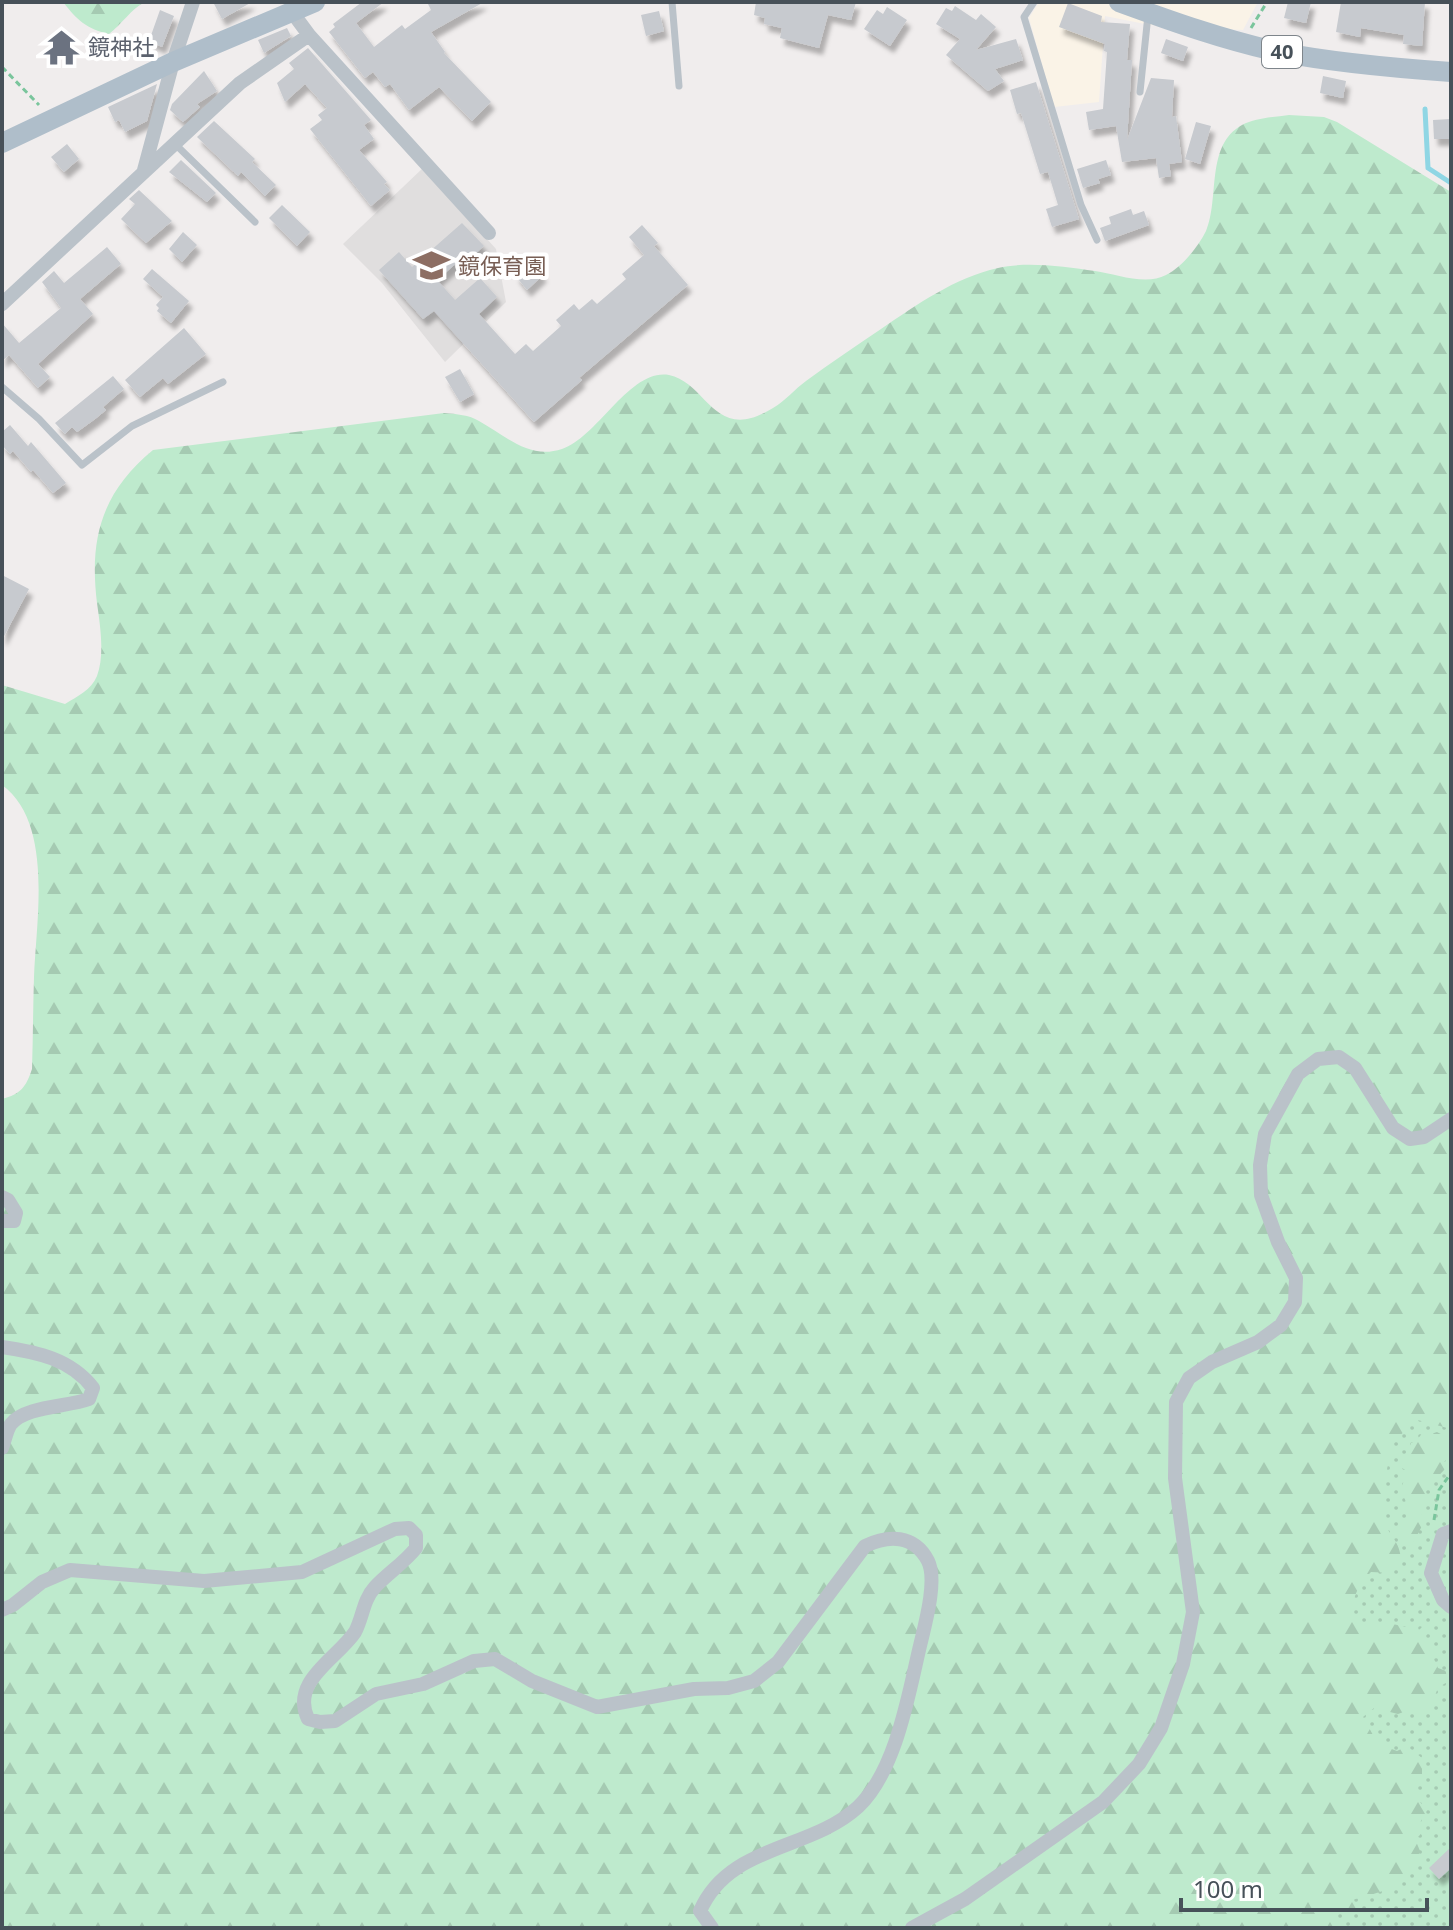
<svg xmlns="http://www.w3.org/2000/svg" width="1453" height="1930" viewBox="0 0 1453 1930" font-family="'Noto Sans','Noto Sans JP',sans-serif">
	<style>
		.commercial { fill: #faf3e7 }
		.education { fill: #e0dede }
		.grass { fill: url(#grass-dots) }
		.forest { fill: url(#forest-firs) }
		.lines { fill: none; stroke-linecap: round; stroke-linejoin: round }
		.stream { stroke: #8fd6e4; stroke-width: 5 }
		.building { fill: #c7cacf; filter: url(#shadow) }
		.path { stroke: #7ac59c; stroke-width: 3; stroke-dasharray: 6 4; stroke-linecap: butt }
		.lane { stroke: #bac2c9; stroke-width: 7 }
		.street { stroke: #bac2c9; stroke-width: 14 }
		.primary { stroke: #afbeca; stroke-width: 20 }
		.labels { text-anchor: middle; stroke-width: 8; stroke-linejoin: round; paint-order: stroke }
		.shield { fill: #fff; stroke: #7e858b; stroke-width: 2 }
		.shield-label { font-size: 20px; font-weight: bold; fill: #475159 }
		.worship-label { font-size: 22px; fill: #5b616d; stroke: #fff; text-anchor: start }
		.education-label { font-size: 22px; fill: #785e54; stroke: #fff; text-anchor: start }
	</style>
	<defs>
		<pattern id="grass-dots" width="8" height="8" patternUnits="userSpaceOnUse" patternTransform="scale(2)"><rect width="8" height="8" fill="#beeacd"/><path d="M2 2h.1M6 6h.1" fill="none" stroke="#a5cab2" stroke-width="1.8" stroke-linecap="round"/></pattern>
		<pattern id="forest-firs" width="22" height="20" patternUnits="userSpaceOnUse" patternTransform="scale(2)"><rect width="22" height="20" fill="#beeacd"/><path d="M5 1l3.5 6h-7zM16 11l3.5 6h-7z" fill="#a5cab2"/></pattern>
		<filter id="shadow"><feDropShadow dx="4" dy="7" stdDeviation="2" flood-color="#0004"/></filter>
	</defs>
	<rect width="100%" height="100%" fill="#f0eded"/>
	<path class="commercial" d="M1039,2H1258L1243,30L1150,25L1105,16L1099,102L1054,107L1029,18Z"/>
	<path class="education" d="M423,168L496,249L506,302L445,362L382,283L343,244Z"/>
	<path class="grass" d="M1451,1399V1928H1204L1353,1435Z"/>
	<path class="forest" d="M63,2H145C131,9 122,24 109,34C87,29 77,20 63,2Z
		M1289,115L1324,117L1337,122L1451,192V1429L1414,1419C1408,1430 1400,1434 1394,1443C1388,1452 1379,1515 1384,1523C1392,1538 1401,1544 1401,1562L1392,1573L1371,1572C1356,1587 1353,1598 1351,1619L1357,1625C1374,1618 1401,1625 1418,1631L1424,1625L1428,1633L1424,1638L1438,1668L1446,1671L1447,1682L1438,1688L1429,1710H1409L1398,1714L1374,1708L1363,1717L1378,1744L1397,1751L1407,1746L1422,1758V1778L1417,1784L1420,1802L1427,1810L1420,1823V1835L1415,1839L1420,1851C1406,1887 1386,1891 1352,1900L1359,1908L1349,1912L1340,1908L1334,1911L1344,1928H2V1099C21,1094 26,1087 32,1069C33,1038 33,1008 34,977C36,921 54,823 2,785V685L65,704C78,696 91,690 97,676C105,654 100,625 97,603C89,538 102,492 153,450L444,413C457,414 469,415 479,421C506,436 529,460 562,449C598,437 630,368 669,375C708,383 714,445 773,408C785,401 795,389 806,381C830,363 856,346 881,329C918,304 954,278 998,268C1028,261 1065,267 1095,271C1116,274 1146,286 1166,275C1182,267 1198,247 1206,231C1220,199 1205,145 1242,125C1256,118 1274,117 1289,115Z
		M1424,1431L1431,1434L1437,1432L1448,1438L1451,1436V1455L1442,1464L1445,1469L1427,1488L1421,1507L1423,1524L1412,1545H1406L1398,1527L1405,1528C1411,1519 1408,1499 1400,1492L1407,1471L1402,1468L1400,1460L1409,1451L1411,1443L1416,1441Z"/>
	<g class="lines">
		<path class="stream" d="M1425,109L1428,168L1451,183"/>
	</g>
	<path class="building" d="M213,2H252L222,19Z
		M362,2H384L356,23L374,47L402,25L405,29L431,10L427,2H484L431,32L445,52L444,53L491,102L472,121L439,87L409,110L390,84L385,87L373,72L365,78L329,32L335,27L333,24Z
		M756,2H856L851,20L828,15L819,48L780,38L782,28L764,24L765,18L754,15Z
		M1288,2H1311L1306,23L1284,18Z
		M1341,2H1425L1422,46L1403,44L1404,35L1361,28L1360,37L1336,32Z
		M1068,3L1102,16L1101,22L1130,24L1127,60H1132L1127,140L1151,78L1174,80L1172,117L1176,116L1182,162L1169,164L1171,176L1159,178L1156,158L1122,162L1116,126L1089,130L1086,112L1103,109L1107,52L1104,51L1105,44L1059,27Z
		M955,6L976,20L981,14L996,27L976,50L1016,39L1023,60L995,69L1004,81L988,91L946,55L960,39L936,24L946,8L952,11Z
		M887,7L907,20L890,46L864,29L877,10L883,14Z
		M160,10L174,16L162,47L149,41Z
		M659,11L664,31L646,36L641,15Z
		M287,28L291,36L264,53L258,40Z
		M1166,39L1188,47L1183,61L1161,53Z
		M308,48L371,120L364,125L374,139L359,150L387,182L384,184L390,190L371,206L310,129L322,120L318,115L327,108L305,84L285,102L277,83L294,69L289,63Z
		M204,71L217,91L197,104L200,107L183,122L170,110L172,104Z
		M1323,76L1346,81L1343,98L1320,93Z
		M1036,82L1079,219L1052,227L1046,209L1058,205L1048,172L1040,174L1021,113L1017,114L1010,90Z
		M157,84L147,121L125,132L119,120L115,122L108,107Z
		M1451,119V139H1434L1433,120Z
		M214,121L255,159L252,162L276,185L265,196L241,172L238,176L197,137Z
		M1196,122L1211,126L1200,164L1185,159Z
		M67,144L79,159L64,172L51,157Z
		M181,160L216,193L207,202L169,172Z
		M1106,160L1111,175L1098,179L1100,183L1083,188L1077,169Z
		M139,190L172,221L146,243L121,219L135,204L129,199Z
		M282,205L310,232L297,246L269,218Z
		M1131,209L1133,215L1144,211L1149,225L1105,241L1100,228L1111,224L1109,217Z
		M462,223L484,246L463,265L459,261L437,280L455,300L480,278L497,297L479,314L515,354L526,344L533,351L561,326L556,320L574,304L579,310L592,299L597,304L626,279L622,274L644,255L629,237L642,225L658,243L654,246L688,285L579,378L582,380L534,422L434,311L423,319L379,270L399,252L412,267Z
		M183,232L197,245L182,262L169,249Z
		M107,247L121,264L80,299L93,314L38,364L50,377L38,388L9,355L2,361V323L19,343L61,308L42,282L54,271L64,283Z
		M531,261L543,275L527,290L515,275Z
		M152,269L189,301L171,323L157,311L159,308L156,305L163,297L143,279Z
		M184,328L206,354L168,384L163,378L140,397L125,380Z
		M460,369L474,394L460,402L445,377Z
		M113,376L124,389L103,407L106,410L95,419L77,432L72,427L65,434L55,423Z
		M10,425L28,446L31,442L66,483L53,493L33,470L31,472L13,451L10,454L2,445V432Z
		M2,575L29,589L2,640Z
		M1451,1847V1868L1439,1879L1429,1868Z"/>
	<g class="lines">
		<path class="path" d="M1251,28L1267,2
			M2,67L39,105
			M1434,1520L1439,1490L1451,1473"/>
		<path class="lane" d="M672,2L679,86
			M1034,2L1024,17L1081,205L1097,240
			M1140,92L1148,15
			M174,143L255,222
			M2,387L39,419L82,465L132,426L223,382"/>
		<path class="street" d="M292,12L309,35L489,233
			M144,170L173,62L193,2
			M2,304L240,83L309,35
			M2,1197L8,1200L16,1213L14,1221H2
			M2,1347C37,1352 71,1359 93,1388L89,1399C68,1407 25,1406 11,1424C7,1429 5,1440 2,1448
			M1451,1531L1443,1534L1431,1573L1443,1600L1451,1607
			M2,1610L13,1605L42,1582L70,1570L204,1581L302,1572L395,1529L409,1528L416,1535V1548C404,1563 388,1573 375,1587C363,1600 363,1617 355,1632C337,1659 290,1681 308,1719L320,1722L335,1721L376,1694L423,1684L474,1661L495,1659L532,1681L597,1707L694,1689L728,1688L754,1681L778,1662L865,1546C888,1535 914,1534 928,1561C938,1581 924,1628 919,1650C908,1698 895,1772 858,1807C810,1851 729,1844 700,1911L712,1928
			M912,1928L965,1899L1103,1802L1139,1764L1161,1728L1183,1664L1193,1612L1175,1478L1176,1402L1189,1378L1212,1362L1258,1342L1281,1325L1295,1302L1296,1278L1278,1242L1261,1195L1260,1165L1265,1134L1298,1074L1318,1059L1339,1057L1355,1068L1393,1128L1410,1139L1424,1137L1451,1119"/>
		<path class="primary" d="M1119,2C1171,21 1224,40 1279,52C1335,63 1394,68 1451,72
			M2,143L173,62L315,2"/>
	</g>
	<defs>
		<symbol id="temple-bare" viewBox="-9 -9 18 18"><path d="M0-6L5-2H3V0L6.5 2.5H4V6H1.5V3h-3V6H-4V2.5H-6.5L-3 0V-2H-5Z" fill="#6b7280" stroke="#fff" stroke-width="2.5" paint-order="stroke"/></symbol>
		<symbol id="school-bare" viewBox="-9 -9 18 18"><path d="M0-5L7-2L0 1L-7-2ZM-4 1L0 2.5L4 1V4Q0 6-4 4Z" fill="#8d6e63" stroke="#fff" stroke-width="2.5" paint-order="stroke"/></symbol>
	</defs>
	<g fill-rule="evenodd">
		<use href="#temple-bare" x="36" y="22" width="51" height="51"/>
		<use href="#school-bare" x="406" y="240" width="51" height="51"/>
	</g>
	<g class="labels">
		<rect class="shield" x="1262" y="36" width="40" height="32" rx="6"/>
		<g class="shield-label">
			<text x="1282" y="59">40</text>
		</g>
		<g class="worship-label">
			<text x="88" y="55">鏡神社</text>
		</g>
		<g class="education-label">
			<text x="458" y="274">鏡保育園</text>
		</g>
	</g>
	<rect width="1453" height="1930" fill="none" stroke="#475159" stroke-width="8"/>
	<path d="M1181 1898v12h246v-12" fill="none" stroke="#475159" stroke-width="4"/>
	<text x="1193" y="1898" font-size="24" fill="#475159" stroke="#ffffff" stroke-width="6" paint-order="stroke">100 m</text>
</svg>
